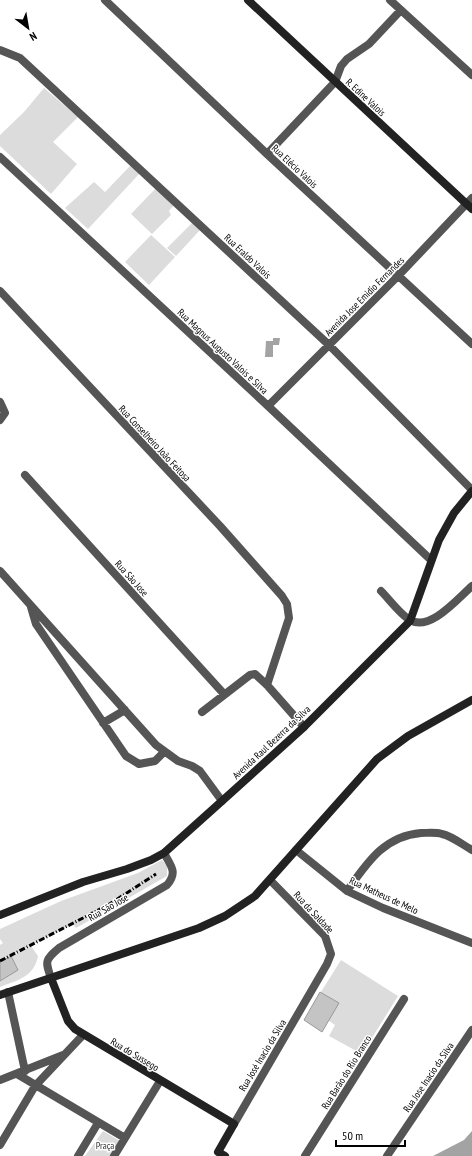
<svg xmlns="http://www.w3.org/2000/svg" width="472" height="1156" viewBox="0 0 472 1156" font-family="'PT Sans Narrow',sans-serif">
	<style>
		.green { fill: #dcdcdc }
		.water { fill: #a3a3a3 }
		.building { fill: #c4c4c4; stroke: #999 }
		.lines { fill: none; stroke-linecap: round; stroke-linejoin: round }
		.street { stroke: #555; stroke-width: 8 }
		.secondary { stroke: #222; stroke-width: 8 }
		.rail { stroke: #000; stroke-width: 3; stroke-dasharray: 6 2 1 2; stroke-linecap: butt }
		.labels { text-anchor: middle; stroke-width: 3; stroke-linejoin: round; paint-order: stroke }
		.street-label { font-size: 10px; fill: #000; stroke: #fff }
		.park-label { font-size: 10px; fill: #333; stroke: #fff }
	</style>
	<rect width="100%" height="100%" fill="#fff"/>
	<path class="green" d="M44,88L78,117L53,142L77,164L51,194L0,146V135L24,112Z
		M131,165L140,173L88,229L65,208L94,182L105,192Z
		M156,188L174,205L169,211L171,215L152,234L131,214Z
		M192,223L200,230L176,256L167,248Z
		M151,235L175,257L149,285L125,262Z
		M162,860L167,865V876L76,928L73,924L0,961V945L3,943L0,939V929L61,901L138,873Z
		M31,946L38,956C34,977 18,980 0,987V963Z
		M341,960L398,996L362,1054L329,1036L335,1025L311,1008Z
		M103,1131L120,1141L111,1156H85Z"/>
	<path class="water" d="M273,338H280L279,345H273V357H265L266,341H273Z
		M472,1131V1156H433L464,1140Z"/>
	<path class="building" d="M11,956L18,970L0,981V962Z
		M320,992L339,1003L322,1032L304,1020Z"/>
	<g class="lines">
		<path class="street" d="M105,0L267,154L472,344
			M390,0L472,75
			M0,50L20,58L329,345L472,490
			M267,154L335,82L341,66L347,59L369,44L401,10
			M0,157L268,406L431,560
			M0,291L220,526L282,596L287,604L289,618L267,685
			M0,402L5,413L0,420
			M268,406L398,276L472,198
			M25,475L224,694
			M0,571L156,745L178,761L192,766L200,771L222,801
			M381,591C389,599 401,615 410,620C430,632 458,598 472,586
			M31,607L36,624L126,756L139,764L155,761L164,752
			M202,712L250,675L255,674L267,685L304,727
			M103,723L125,710
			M296,850L347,891L383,908L472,943
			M347,891C367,863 384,836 421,833C428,833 436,832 442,834C452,836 463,845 472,850
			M51,978C45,961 45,960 59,948L167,885C178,872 171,866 164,853
			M8,992L25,1071
			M17,1074L125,1138
			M0,1080L63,1055
			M234,1124L327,964L331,954L325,936L270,880
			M0,1145L35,1086L83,1035
			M78,1156L98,1123
			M114,1156L160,1081
			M305,1156L404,999
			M387,1156L472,1030"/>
		<path class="secondary" d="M248,0L472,209
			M0,915L83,882L127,869L151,860L164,853L222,801L304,727L410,621L439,540L454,513L472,491
			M51,978L68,1021L75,1029L234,1124L218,1152L225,1156
			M0,995L199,928L225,916L255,896L377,759L408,736L472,700"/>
		<path class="rail" d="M0,961L108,905L156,874"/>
	</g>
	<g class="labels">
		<g class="street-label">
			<text transform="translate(366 97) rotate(43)" y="4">R. Edine Valois</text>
			<text transform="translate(295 166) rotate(43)" y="4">Rua Elécio Valois</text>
			<text transform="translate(248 256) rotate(43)" y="4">Rua Eraldo Valois</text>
			<text transform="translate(364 296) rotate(-45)" y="4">Avenida Jose Emidio Fernandes</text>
			<text transform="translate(223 351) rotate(43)" y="4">Rua Magnus Augusto Valois e Silva</text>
			<text transform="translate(155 443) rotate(47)" y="4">Rua Conselheiro João Feitosa</text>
			<text transform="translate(132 578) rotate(48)" y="4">Rua São Jose</text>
			<text transform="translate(271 742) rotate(-43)" y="4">Avenida Raul Bezerra da Silva</text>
			<text transform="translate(384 895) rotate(25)" y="4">Rua Matheus de Melo</text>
			<text transform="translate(108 907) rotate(-30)" y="4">Rua São Jose</text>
			<text transform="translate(314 912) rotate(47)" y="4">Rua da Saldade</text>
			<text transform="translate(135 1054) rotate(31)" y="4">Rua do Sussego</text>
			<text transform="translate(262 1055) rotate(-59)" y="4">Rua José Inacio da Silva</text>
			<text transform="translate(346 1072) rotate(-58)" y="4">Rua Barão do Rio Branco</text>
			<text transform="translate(428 1077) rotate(-56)" y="4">Rua Jose Inacio da Silva</text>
		</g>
		<g class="park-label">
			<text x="105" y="1149">Praça</text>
		</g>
	</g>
	<g transform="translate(28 28) rotate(149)" stroke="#ffffff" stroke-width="3" paint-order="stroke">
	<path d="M0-3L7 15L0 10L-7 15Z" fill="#000000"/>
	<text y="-6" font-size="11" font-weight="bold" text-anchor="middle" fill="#000000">N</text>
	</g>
	<path d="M336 1140v6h69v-6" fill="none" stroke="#000000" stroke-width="2"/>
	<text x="342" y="1140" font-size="12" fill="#000000" stroke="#ffffff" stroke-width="3" paint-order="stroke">50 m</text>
</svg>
